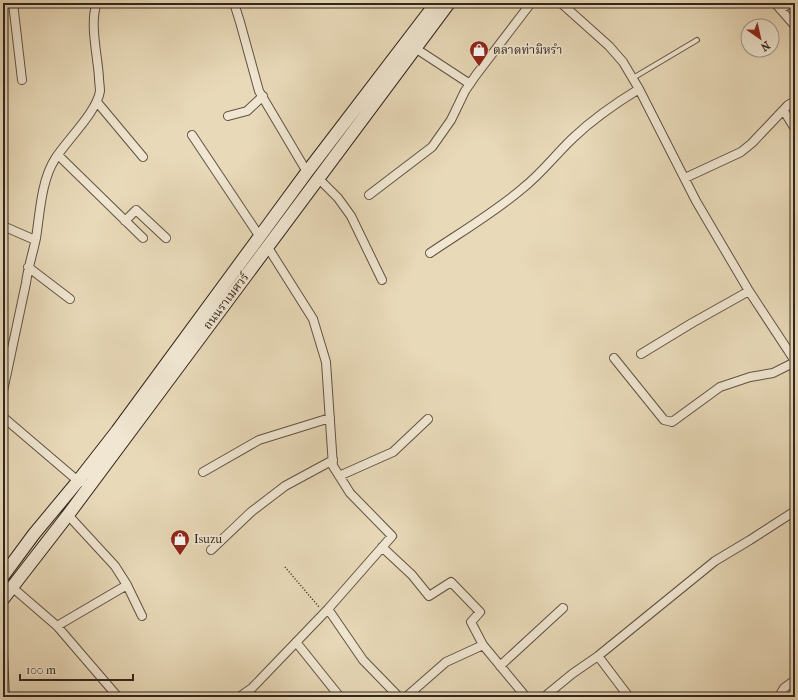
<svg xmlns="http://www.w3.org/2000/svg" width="798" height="700" viewBox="0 0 798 700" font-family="'IM FELL French Canon','Noto Serif Thai',serif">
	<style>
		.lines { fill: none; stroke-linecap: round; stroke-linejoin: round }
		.lane-casing { stroke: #605244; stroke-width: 6 }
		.street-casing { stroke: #605244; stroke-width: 10 }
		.secondary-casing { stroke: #32251d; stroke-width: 14 }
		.path { stroke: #32251d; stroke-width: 1.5; stroke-dasharray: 1 2; stroke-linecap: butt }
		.lane { stroke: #f0e6d1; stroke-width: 4 }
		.street { stroke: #f0e6d1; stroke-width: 8 }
		.secondary { stroke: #f0e6d1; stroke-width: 12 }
		.labels { text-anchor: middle; stroke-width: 3.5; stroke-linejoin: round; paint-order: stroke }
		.poi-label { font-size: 12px; fill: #32251d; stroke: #f0e6d1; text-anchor: start }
		.street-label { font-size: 12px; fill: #32251d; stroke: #f0e6d1 }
	</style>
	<rect width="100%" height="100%" fill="#e8d9b8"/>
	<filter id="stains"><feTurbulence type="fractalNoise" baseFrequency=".005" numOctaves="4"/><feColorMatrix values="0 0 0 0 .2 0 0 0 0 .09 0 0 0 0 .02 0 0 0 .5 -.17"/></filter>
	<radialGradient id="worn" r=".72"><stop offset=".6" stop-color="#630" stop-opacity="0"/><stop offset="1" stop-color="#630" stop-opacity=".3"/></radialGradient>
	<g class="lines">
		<defs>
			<path id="lane" d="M633,78L697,40"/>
			<path id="street" d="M13,3L22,80
				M234,3L240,22L259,91L307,172
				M561,3L609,46L623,62L639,89L696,201L749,291L795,361
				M775,3L795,26
				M780,9L791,3
				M415,48L470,84
				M97,102L143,157
				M784,111L795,129
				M228,116L247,111L263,96
				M192,135L260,237
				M58,155L143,238
				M318,178L338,198L351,216L382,280
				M685,178L741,152L752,143L788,105L795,101
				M369,195L432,147L451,120L465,91L476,75L531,3
				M125,221L136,210L166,238
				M3,226L35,240
				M430,253C461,232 495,212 523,188C542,173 556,154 573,138C593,119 616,103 639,89
				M28,267L70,299
				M641,354L692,323L749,291
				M614,358L664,420L672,422L720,387L750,377L773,373L795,362
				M3,391L26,283C28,267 33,253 36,238C40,213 41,181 55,159C66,141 97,112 100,91C100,87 99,82 99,78C98,58 89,22 97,3
				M3,417L78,481L82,482
				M203,472L259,440L330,418
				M339,476L393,452L428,419
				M68,515L115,566L127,585L142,616
				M382,547L412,575L429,596L451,582L480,612L471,622L483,645L526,697
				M211,550L251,512L285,486L333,460
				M13,588L57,626L118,697
				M328,609L363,660L399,697
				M57,626L127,585
				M296,642L340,697
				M3,654L5,697
				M598,656L629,697
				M500,666L563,608
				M781,693L784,688L795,680
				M239,697L252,688L328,609L392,536L350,493L333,466L326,362L313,319L267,246
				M406,697L446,662L483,645
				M544,697L572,674L598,656L715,561L750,540L795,511"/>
			<path id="secondary" d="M3,576L34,534L78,481L117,431L307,172L436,3
				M3,599L68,515L449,3"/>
		</defs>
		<use href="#lane" class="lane-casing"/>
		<use href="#street" class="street-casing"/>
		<use href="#secondary" class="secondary-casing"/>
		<path class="path" d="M285,567L319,607"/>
		<use href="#lane" class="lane"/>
		<use href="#street" class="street"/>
		<use href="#secondary" class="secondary"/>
	</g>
	<defs>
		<symbol id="shop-pin" viewBox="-11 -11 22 30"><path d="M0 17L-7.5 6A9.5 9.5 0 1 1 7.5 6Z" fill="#8f2418" stroke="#f0e6d1"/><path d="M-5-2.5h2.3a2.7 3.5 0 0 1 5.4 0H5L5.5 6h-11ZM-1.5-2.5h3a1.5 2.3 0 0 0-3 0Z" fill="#fff"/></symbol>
	</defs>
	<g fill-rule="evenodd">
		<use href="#shop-pin" x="468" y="39" width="22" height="30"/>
		<use href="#shop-pin" x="169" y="528" width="22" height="30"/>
	</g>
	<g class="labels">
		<g class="poi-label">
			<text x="493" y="54">ตลาดท่ามิหรำ</text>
			<text x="194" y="543">Isuzu</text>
		</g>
		<g class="street-label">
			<text transform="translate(226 301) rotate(-53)" y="4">ถนนราเมศวร์</text>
		</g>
	</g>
	<rect width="798" height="700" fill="none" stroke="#e8d9b8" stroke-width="16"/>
	<rect x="4" y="4" width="790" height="692" fill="none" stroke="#32251d" stroke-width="2"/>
	<rect x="8" y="8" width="782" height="684" fill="none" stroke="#32251d"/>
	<g transform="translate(760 38) rotate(146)"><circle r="19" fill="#f0e6d1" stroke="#a49989"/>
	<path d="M0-3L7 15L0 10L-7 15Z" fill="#8f2418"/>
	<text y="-6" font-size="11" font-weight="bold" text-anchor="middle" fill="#32251d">N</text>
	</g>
	<path d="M20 674v6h113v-6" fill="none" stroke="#32251d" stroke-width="2"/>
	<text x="26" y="674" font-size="12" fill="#32251d" stroke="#f0e6d1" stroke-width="3" paint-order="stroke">100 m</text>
	<rect width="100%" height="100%" filter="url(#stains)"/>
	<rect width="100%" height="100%" fill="url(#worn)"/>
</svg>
